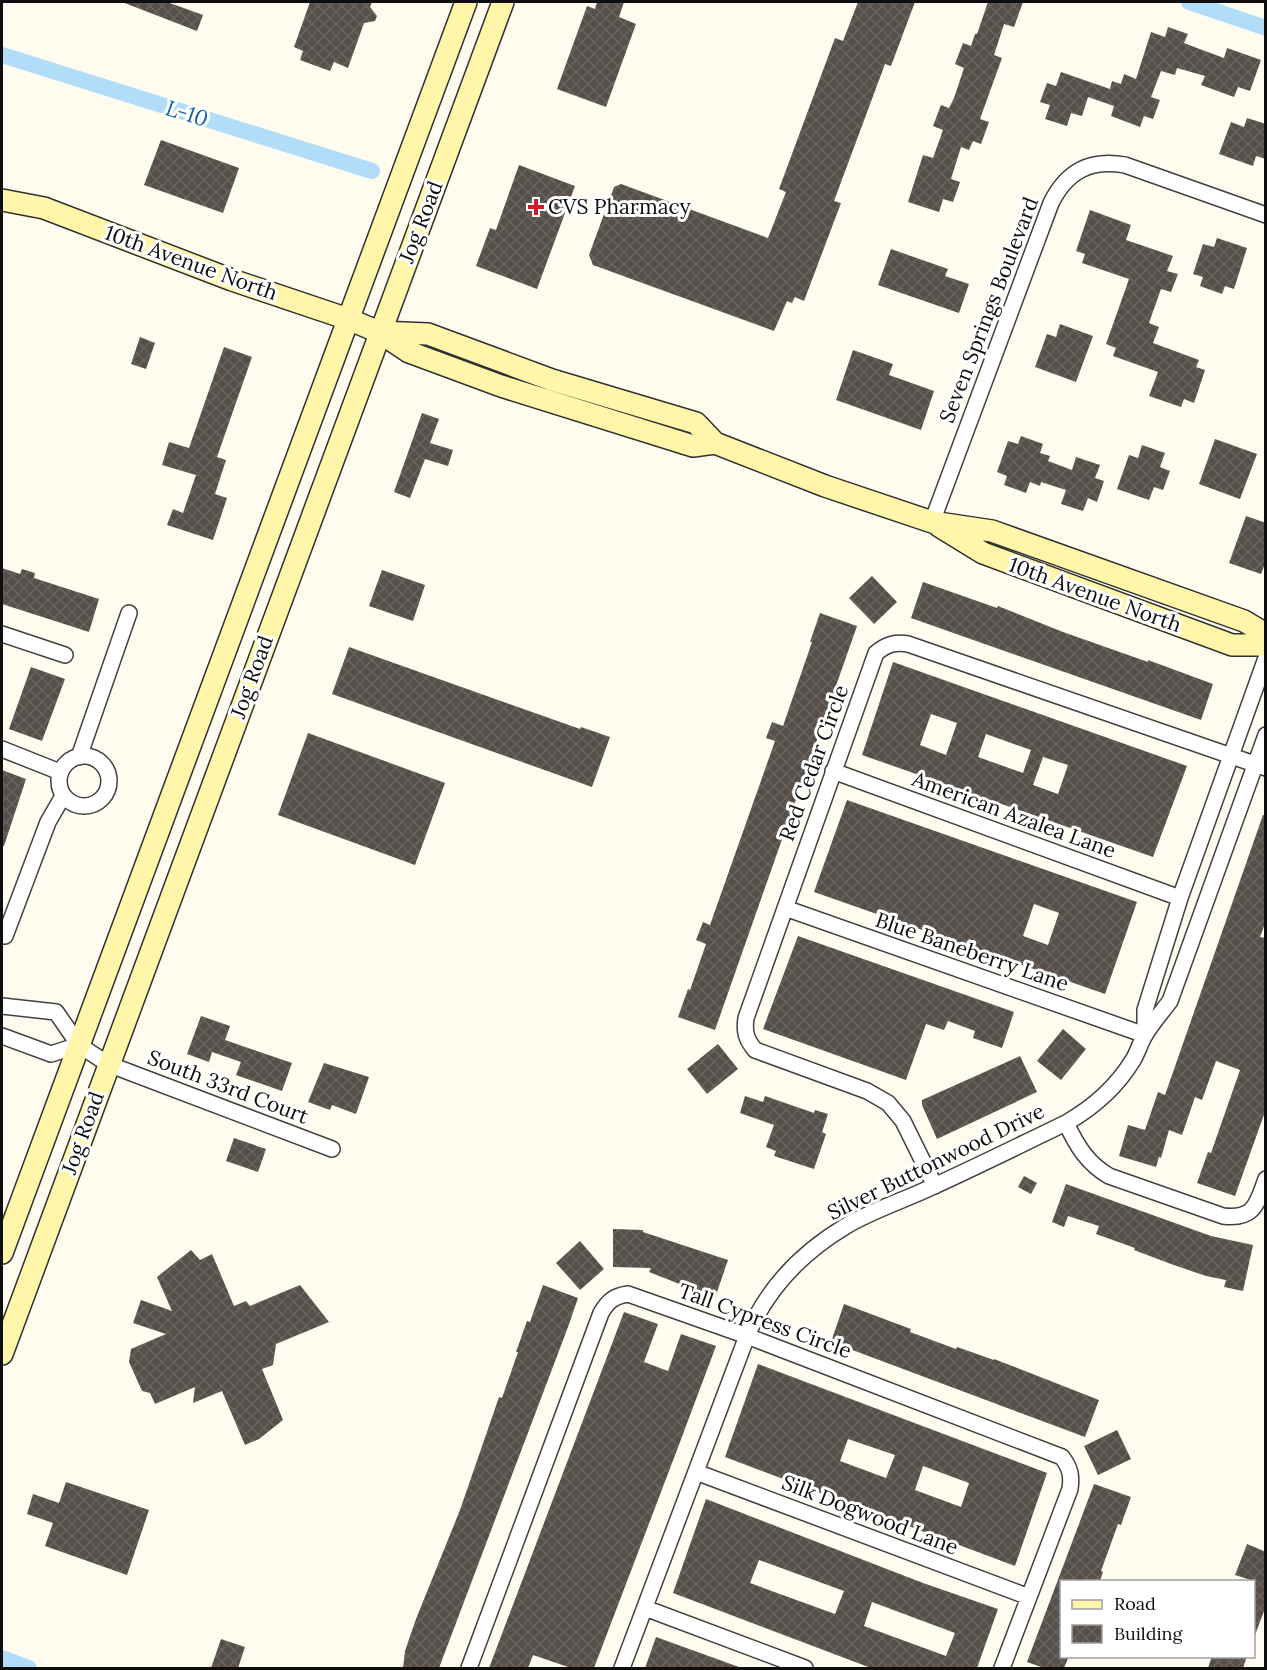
<svg xmlns="http://www.w3.org/2000/svg" width="1267" height="1670" viewBox="0 0 1267 1670" font-family="Lora,serif">
	<style>
		.lines { fill: none; stroke-linecap: round; stroke-linejoin: round }
		.canal { stroke: #b1ddf9; stroke-width: 16 }
		.building { fill: url(#building-cross-hatch); fill-rule: evenodd }
		.street-casing { stroke: #414141; stroke-width: 18 }
		.secondary-casing { stroke: #303030; stroke-width: 24 }
		.street { stroke: #fff; stroke-width: 15 }
		.secondary { stroke: #fff6aa; stroke-width: 21 }
		.poi-dot { fill: #c61e24; stroke: #fff; stroke-width: 2 }
		.labels { text-anchor: middle; stroke-width: 6; stroke-linejoin: round; paint-order: stroke }
		.poi-label { font-size: 21px; fill: #0e0e0e; stroke: #fff; text-anchor: start }
		.street-label { font-size: 21px; fill: #0e0e0e; stroke: #fff }
		.water-label { font-size: 22px; font-style: italic; fill: #1063a7; stroke: #fff }
	</style>
	<defs>
		<pattern id="building-cross-hatch" width="8" height="8" patternUnits="userSpaceOnUse" patternTransform="scale(1.5)"><rect width="8" height="8" fill="#574f4a"/><path d="M0 0l8 8M0 8l8-8" fill="none" stroke="#6a6460"/></pattern>
	</defs>
	<rect width="100%" height="100%" fill="#fffcef"/>
	<g class="lines">
		<path class="canal" d="M1189,2L1266,28
			M2,55L372,171
			M2,1658L29,1668"/>
	</g>
	<path class="building" d="M122,2H167L203,15L197,31Z
		M310,2H372L370,7L377,16L375,21L364,23L348,68L334,62L330,71L300,60L303,51L294,47Z
		M597,2H624L619,17L636,24L606,107L557,89L587,6L595,9Z
		M858,2H915L891,66L885,64L834,201L841,203L804,301L795,297L792,303L787,301L774,331L593,265L589,255L614,187L621,184L768,238L786,192L779,189L835,38L843,41Z
		M988,2H1023L1014,27L1004,24L994,55L1002,58L980,119L989,122L981,144L973,141L969,150L961,147L951,179L960,182L953,202L943,199L939,212L908,202L923,155L933,158L943,130L933,126L941,105L949,108L954,98L964,68L955,64L963,43L971,46L975,34H977Z
		M1168,27L1188,34L1184,43L1197,48L1224,58L1227,48L1261,60L1250,91L1238,87L1234,97L1201,85L1205,76L1177,68L1175,75L1161,71L1151,97L1160,100L1153,119L1144,116L1140,127L1111,116L1114,106L1088,97L1082,116L1071,113L1067,126L1045,119L1050,105L1040,102L1047,83L1056,86L1061,72L1110,89L1112,81L1121,84L1124,74L1136,79L1151,32L1165,37Z
		M1247,118L1266,124V159L1256,156L1253,166L1219,154L1231,122L1244,127Z
		M161,140L239,168L223,213L144,185Z
		M519,165L575,186L537,289L476,266L490,228L496,230Z
		M1090,210L1131,225L1126,240L1173,256L1167,271L1178,274L1171,292L1161,289L1149,323L1159,327L1153,343L1199,360L1196,367L1205,370L1194,403L1184,399L1181,407L1149,396L1158,372L1113,356L1116,348L1106,344L1129,279L1082,263L1085,254L1076,251Z
		M1217,238L1247,248L1234,289L1225,286L1222,294L1200,286L1203,277L1193,274L1203,244L1214,247Z
		M891,249L948,269L945,276L969,284L959,313L878,285Z
		M1060,324L1093,336L1076,382L1035,367L1047,334L1056,337Z
		M140,337L155,343L146,369L131,364Z
		M224,347L252,357L217,457L226,460L215,494L227,498L213,540L167,525L173,509L183,513L196,475L162,465L169,442L189,448Z
		M853,350L893,364L889,375L934,391L921,430L836,400Z
		M422,413L439,419L430,443L453,450L448,466L425,459L410,498L394,492Z
		M1021,436L1043,444L1040,453L1050,456L1048,461L1072,470L1076,457L1100,465L1095,478L1104,481L1097,502L1088,498L1083,511L1061,504L1066,490L1041,482L1040,486L1030,482L1026,493L1004,485L1007,476L997,472L1008,441L1018,444Z
		M1215,439L1257,454L1240,499L1199,484Z
		M1142,445L1165,453L1160,467L1170,471L1163,490L1154,487L1149,500L1117,489L1129,455L1138,458Z
		M1246,516L1266,523V561L1261,574L1229,563Z
		M2,568L20,574L22,569L35,573L34,578L99,599L89,632L2,604Z
		M382,570L425,585L413,621L369,606Z
		M872,576L897,602L874,624L849,598Z
		M923,582L997,608L998,606L1063,632L1148,662V660L1213,684L1201,720L911,618Z
		M820,613L857,626L715,1030L678,1017L688,989L690,990L706,944L696,940L703,922L710,925L775,741L766,738L772,722L783,726L812,642H810Z
		M349,647L580,729L581,727L610,737L592,787L332,694Z
		M893,662L1187,766L1153,857L862,755ZM931,714L957,723L946,755L920,745ZM986,734L1031,750L1023,773L978,757ZM1043,757L1068,765L1058,794L1033,785Z
		M31,667L65,679L42,741L9,729Z
		M308,733L445,783L415,865L278,815Z
		M2,770L26,779L4,846H2Z
		M847,800L1137,902L1105,994L814,892ZM1034,904L1059,913L1048,945L1023,936Z
		M1263,815H1266V921L1260,937L1266,938V1109L1235,1196L1197,1183L1208,1152L1211,1153L1240,1070L1216,1061L1202,1100L1195,1097L1182,1135L1169,1130L1161,1158L1159,1157L1156,1167L1119,1156L1128,1125L1145,1130L1158,1092L1165,1095Z
		M798,936L1014,1012L1002,1048L973,1038L975,1031L948,1021L944,1030L926,1024L906,1080L763,1029Z
		M201,1016L230,1026L225,1040L292,1063L282,1091L236,1075L241,1062L212,1052L209,1062L187,1054Z
		M1063,1029L1086,1049L1061,1080L1037,1061Z
		M718,1044L738,1069L707,1094L687,1069Z
		M1020,1056L1037,1092L937,1139L922,1105V1100Z
		M324,1063L369,1077L356,1114L332,1105L330,1110L308,1102Z
		M745,1096L763,1102L765,1096L814,1113L815,1110L828,1114L822,1132L826,1134L814,1169L774,1156L776,1151L766,1147L774,1125L740,1113Z
		M234,1138L266,1149L258,1172L226,1161Z
		M1024,1176L1037,1183L1031,1194L1018,1187Z
		M1066,1184L1211,1236L1253,1245L1243,1291L1224,1287L1226,1280L1206,1276L1171,1264L1134,1250L1135,1248L1096,1234L1099,1226L1068,1216L1064,1227L1052,1222Z
		M613,1229L643,1230V1232L728,1260L715,1298L649,1272L651,1268L613,1267Z
		M580,1241L604,1269L580,1290L556,1263Z
		M191,1250L200,1260L212,1254L234,1306L246,1301L250,1306L300,1285L329,1322L276,1344L273,1365L262,1369L283,1420L259,1439L245,1445L222,1391L193,1403L195,1387L155,1404L150,1393L142,1391L129,1362L131,1349L166,1334L133,1323L141,1300L172,1311L157,1277Z
		M543,1285L578,1298L568,1327L439,1668H403L405,1651L416,1619L460,1510L499,1397L502,1398L518,1352H516L527,1321L530,1322Z
		M844,1304L911,1329L910,1332L956,1349L957,1347L994,1360V1359L1099,1400L1085,1437L831,1342Z
		M624,1312L658,1324L644,1362L668,1371L681,1334L716,1346L677,1450L594,1668H571L533,1655L528,1668H489Z
		M758,1364L1047,1473L1015,1566L725,1457ZM848,1439L895,1455L886,1478L840,1461ZM923,1466L969,1483L961,1507L915,1490Z
		M1117,1430L1131,1459L1098,1475L1084,1446Z
		M66,1482L149,1510L127,1575L45,1546L53,1523L27,1514L33,1494L59,1503Z
		M1094,1484L1131,1497L1121,1525L1118,1524L1101,1571L1103,1572L1100,1581H1062V1656H1069L1064,1668H1044L1027,1662Z
		M706,1499L923,1583L998,1609L977,1668H871L673,1593ZM759,1560L844,1591L835,1614L750,1583ZM872,1602L955,1633L946,1656L864,1626Z
		M1247,1544L1266,1552V1606L1255,1635H1254V1581L1235,1575Z
		M656,1637L739,1667V1668H645Z
		M221,1639L245,1647L238,1668H211Z
		M1212,1656H1247L1243,1668H1208Z"/>
	<g class="lines">
		<defs>
			<path id="street" d="M932,522L1051,203C1067,171 1090,159 1125,165L1266,215
				M2,634L65,655
				M2,749L60,772
				M59 781a25 25 0 1 1 50 0a25 25 0 1 1-50 0Z
				M79,757L129,613
				M833,771L1180,898
				M785,908L1145,1035
				M5,936L48,822L63,796
				M2,1006L56,1012L79,1045L108,1064L332,1149
				M1145,1035V1010L1180,898L1266,658
				M2,1036L51,1054L79,1045
				M1066,1123C1077,1146 1087,1163 1109,1176L1223,1216C1255,1220 1257,1203 1266,1179
				M935,1186L903,1121L888,1103L867,1091L755,1050C746,1039 744,1032 746,1018L876,653C887,644 895,642 908,644L1266,768
				M696,1472L1029,1597
				M645,1608L805,1668
				M469,1668L601,1313C608,1301 614,1296 628,1294L747,1336L1062,1457C1070,1468 1072,1475 1070,1489L1002,1668
				M622,1668L747,1336C767,1288 801,1253 846,1226C873,1210 905,1200 934,1186C978,1166 1022,1144 1066,1123C1094,1107 1116,1088 1133,1060C1138,1052 1140,1043 1145,1035C1152,1023 1162,1012 1170,1001L1266,735"/>
			<path id="secondary" d="M2,200L44,208L232,280L348,319L379,332L409,352L501,386L693,446L715,443
				M379,332L428,334L552,380L696,423L715,443L825,486L932,522L992,531L1244,621L1266,634
				M939,526L983,553L1232,645H1266
				M2,1253L466,2
				M2,1354L503,2"/>
		</defs>
		<use href="#street" class="street-casing"/>
		<use href="#secondary" class="secondary-casing"/>
		<use href="#street" class="street"/>
		<use href="#secondary" class="secondary"/>
	</g>
	<path class="poi-dot" d="M533 198h6v6h6v6h-6v6h-6v-6h-6v-6h6z"/>
	<g class="labels">
		<g class="poi-label">
			<text x="548" y="214">CVS Pharmacy</text>
		</g>
		<g class="street-label">
			<text transform="translate(421 222) rotate(-69)" y="7">Jog Road</text>
			<text transform="translate(191 263) rotate(20)" y="7">10th Avenue North</text>
			<text transform="translate(989 310) rotate(-69)" y="7">Seven Springs Boulevard</text>
			<text transform="translate(1095 595) rotate(20)" y="7">10th Avenue North</text>
			<text transform="translate(252 677) rotate(-70)" y="7">Jog Road</text>
			<text transform="translate(814 763) rotate(-70)" y="7">Red Cedar Circle</text>
			<text transform="translate(1014 815) rotate(20)" y="7">American Azalea Lane</text>
			<text transform="translate(972 952) rotate(19)" y="7">Blue Baneberry Lane</text>
			<text transform="translate(228 1087) rotate(21)" y="7">South 33rd Court</text>
			<text transform="translate(83 1133) rotate(-70)" y="7">Jog Road</text>
			<text transform="translate(936 1162) rotate(-26)" y="7">Silver Buttonwood Drive</text>
			<text transform="translate(765 1321) rotate(20)" y="7">Tall Cypress Circle</text>
			<text transform="translate(870 1515) rotate(21)" y="7">Silk Dogwood Lane</text>
		</g>
		<g class="water-label">
			<text transform="translate(187 113) rotate(17)" y="8">L-10</text>
		</g>
	</g>
	<rect width="1267" height="1670" fill="none" stroke="#0e0e0e" stroke-width="6"/>
	<rect x="1060" y="1580" width="195" height="78" fill="#ffffff" stroke="#9f9f9f" stroke-width="1.5"/>
	<rect x="1072" y="1600" width="30" height="9" fill="#fff6aa" stroke="#9f9f9f" stroke-width="1.5"/>
	<text x="1114" y="1610" font-size="18" fill="#0e0e0e">Road</text>
	<rect x="1072" y="1625" width="30" height="18" fill="url(#building-cross-hatch)" stroke="#9f9f9f" stroke-width="1.5"/>
	<text x="1114" y="1640" font-size="18" fill="#0e0e0e">Building</text>
</svg>
